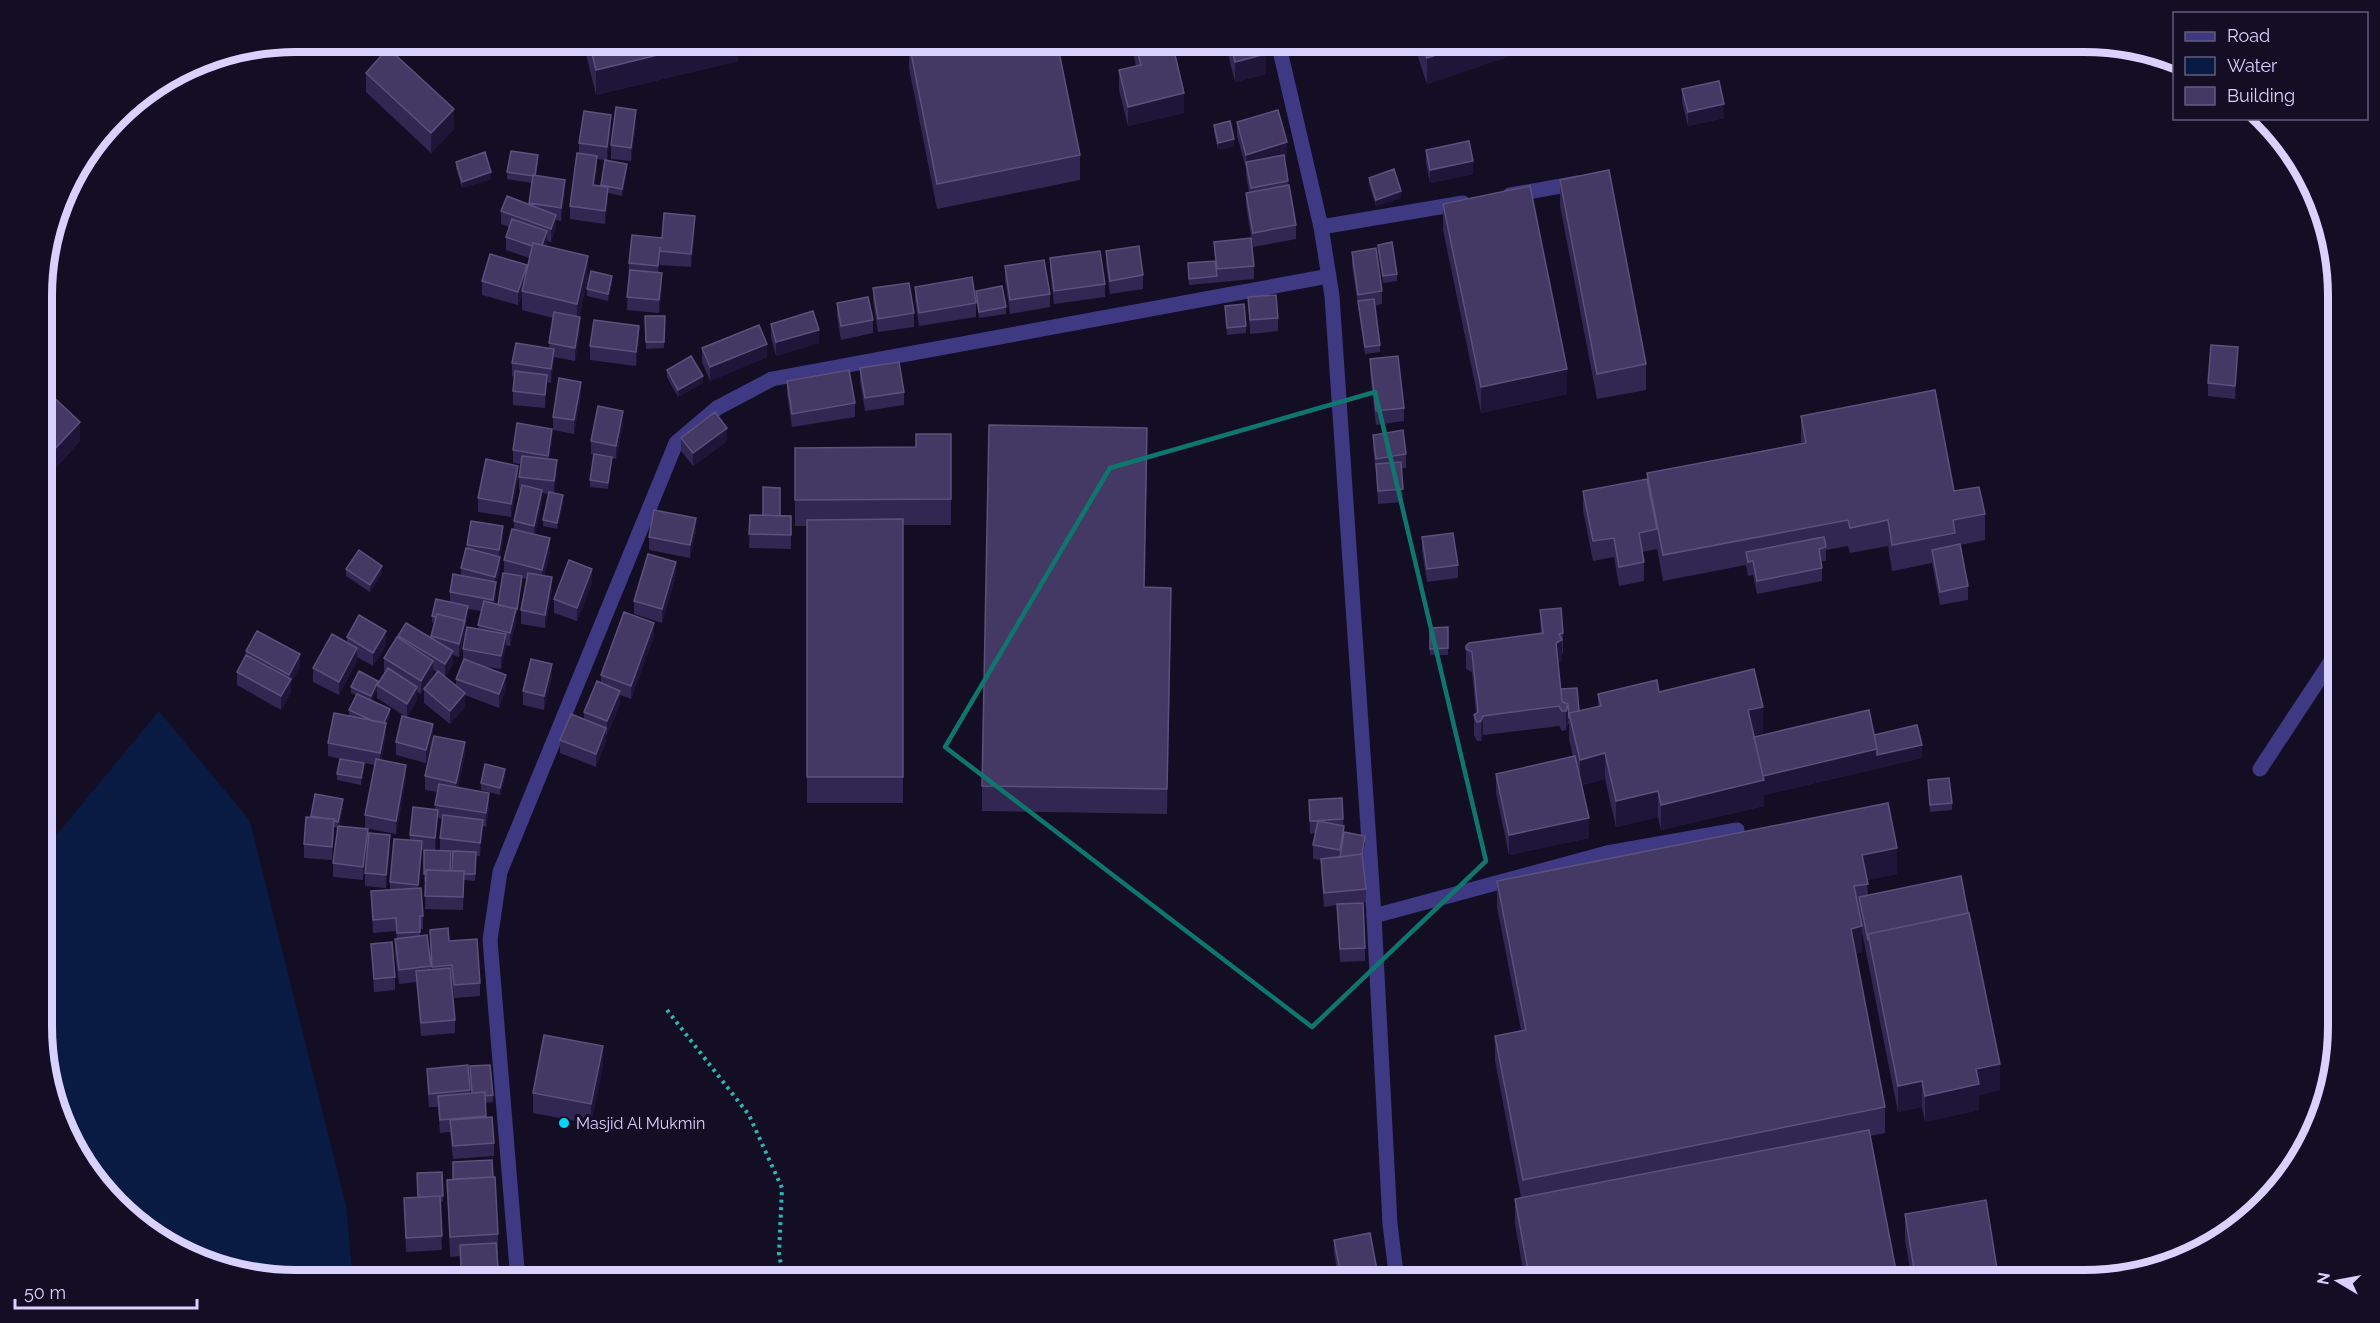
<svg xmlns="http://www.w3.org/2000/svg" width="2380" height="1323" viewBox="0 0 2380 1323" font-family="Raleway,sans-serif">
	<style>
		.water { fill: #091b42 }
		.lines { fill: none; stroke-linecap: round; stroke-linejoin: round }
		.path { stroke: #2eb6b5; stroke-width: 4; stroke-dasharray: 3 4.5; stroke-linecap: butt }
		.lane { stroke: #3f3983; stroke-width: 15 }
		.street { stroke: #3f3983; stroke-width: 15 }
		.wall { fill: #322752; fill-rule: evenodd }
		.shaded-wall { fill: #1e1538 }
		.building { fill: #443965; stroke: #5b517d; stroke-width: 1.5 }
		.marked { fill: none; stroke: #0f766e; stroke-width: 4.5; stroke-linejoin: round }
		.poi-dot { fill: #00d6fc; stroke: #130e24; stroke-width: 2 }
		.labels { text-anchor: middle; stroke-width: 6; stroke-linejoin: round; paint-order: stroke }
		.poi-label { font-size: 16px; fill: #d9d1ff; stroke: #130e24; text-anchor: start }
		.rim { fill: none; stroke: #d9d1ff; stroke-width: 8 }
	</style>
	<rect width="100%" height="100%" fill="#130e24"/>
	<path class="water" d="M159,711L250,821L346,1206L353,1281H296L231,1272L169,1247L85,1168L44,1060V850Z"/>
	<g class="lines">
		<path class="path" d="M667,1010L749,1115L782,1188L779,1254L784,1281"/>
		<path class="lane" d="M1510,195L1578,183
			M1321,227L1463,203
			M2260,769L2337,652
			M1374,916L1607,853L1737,830"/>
		<path class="street" d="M1278,42L1321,227L1332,296L1374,916L1390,1224L1397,1281
			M518,1281L490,940L500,872L676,443L717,408L772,379L1329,276"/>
	</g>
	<path class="wall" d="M583,42H738V61L596,95Z
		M1131,42H1172L1184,113L1128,126L1119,90V70L1136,66Z
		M1225,42H1263L1266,74L1235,82Z
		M1413,42H1507V57L1427,84Z
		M909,43L1080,155V180L937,209L909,68Z
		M366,73L454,129L431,153L366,92Z
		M1682,89L1724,118L1688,126L1682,102Z
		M1237,122L1287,156L1284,157L1288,185L1296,225V239L1253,247L1246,206V193L1249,192L1246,175V168L1237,136Z
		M636,123L631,161L611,159V145Z
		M1214,125L1234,146L1218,150L1214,132Z
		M611,128L607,160L627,170L622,196L608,193V200L605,224L570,219V206L579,154V143ZM597,159L605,160L601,186L594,185L597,169Z
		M1426,150L1473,174L1430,183L1426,163Z
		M456,162L491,179L462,188L456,168Z
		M538,162L536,176L565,193L561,221L556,220V228L551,242L547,241V246L588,276L579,317L580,330L575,361L554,357L551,383L547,382L545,408L513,405V391L515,377L512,376V363L549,348L553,318L522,310V295L518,305L482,295V281L527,270L529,258L506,250V237L509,227L501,224V211L529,205L532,183L507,179V172Z
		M1369,178L1401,198L1376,206L1369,184Z
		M1560,180L1646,364V390L1597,399L1560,206Z
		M1443,204L1567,394L1481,413L1443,230Z
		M695,229L691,267L660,265V260L658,273L662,286L659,313L627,310L629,263L662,238Z
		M1214,242L1254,266V279L1189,285L1188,263L1215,261Z
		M1378,245L1397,274V281L1383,283L1378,251Z
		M1106,251L1143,275V289L1110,294L1106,264Z
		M1352,252L1382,291V304L1375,306L1380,345V352L1365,354L1352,265Z
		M1050,258L1105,284V297L1054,304L1050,271Z
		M1005,266L1050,294V307L1010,314L1005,280Z
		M612,283L608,301L587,296V289Z
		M915,287L976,303V317L919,326L915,300Z
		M873,288L914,313V327L878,332L873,301Z
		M976,291L1006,307V314L979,318L976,298Z
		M1248,297L1278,318V331L1250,334Z
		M837,303L873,320V333L841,340L837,316Z
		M1225,306L1246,326V333L1227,335Z
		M645,316H665L664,348L646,349Z
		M771,324L819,343L776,356L771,337Z
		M639,339L636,366L590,360V346Z
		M702,348L767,357L710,381L702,362Z
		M1370,359L1404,408V421L1376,425L1370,373Z
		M2238,361L2235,399L2208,396V383Z
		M860,368L904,392V405L865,411L860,381Z
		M667,370L703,383L678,397L667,377Z
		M787,381L855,403V417L792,427L787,394Z
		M44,388L80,441L52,472L44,465Z
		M581,395L574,434L553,430V417Z
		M1801,416L1954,491L1985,514V540L1960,545L1968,586V600L1940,605L1932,563L1892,571L1888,546L1850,553L1848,546L1826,550V561H1821L1822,568V581L1757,594L1753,575L1748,576L1746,565L1663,581L1657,549L1642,552L1644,562V581L1619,586L1614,557L1593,561L1583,510V491L1647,479V473L1801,443Z
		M623,424L616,459L612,458L608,489L590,487V480L594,455L591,454V441Z
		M951,434V525H903V803H807V526H795V448L916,447Z
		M1373,435L1406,454V468H1401L1403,502L1378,504L1376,472L1373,448Z
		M681,438L727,441L693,466L681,451Z
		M552,442L549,459L557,473L554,493L563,502L557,529L543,526V520L549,494L542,493V503L535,534L550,552L544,576L552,590L545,628L521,624V610L527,579L522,578L516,615V622L510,646L506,645L501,669L482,666L506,688L499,708L465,695V707L450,724L424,703V689L421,694L417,692V700L407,717L433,738L426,763L396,755V742L406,717L377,698V690L372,701L390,716L386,726V736L381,761L406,778L396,834L365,828V815L375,765L364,763V770L361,785L337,780V774L345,760L328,756V743L349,716V710L356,695L351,693V687L378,683L385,672L384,671V658L398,638V636L431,638L434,623L432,622V616L450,602V592L461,575V568L467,549V545L503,539L500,559V570L496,584V595L495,604L498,605L504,573V560L514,529V521L521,490H519V477L521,464L513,463V450ZM468,609L481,611L478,629L463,649V661L456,679V687L445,677L453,664V655L459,657L465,634V628L468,613ZM433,670L437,672L424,689L433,674Z
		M1147,454L1144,587L1171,614L1167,814L982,811V786Z
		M518,479L511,517L478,512V498Z
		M750,515L791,516V549L749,548Z
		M696,531L690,558L649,550V537Z
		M1422,537L1458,565V578L1427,582L1422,551Z
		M346,569L382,573L370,592L346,576Z
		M676,575L662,623L634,614V601Z
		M592,583L577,621L554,613V599Z
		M1540,610L1563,633V653H1562V660L1558,662L1561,689L1579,711L1598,706V694L1659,692L1763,732L1754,735V737L1874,735L1922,758L1764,795V806L1661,830L1658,817L1616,827L1605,779L1582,785L1589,838L1509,855L1496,793V774L1573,757L1569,739V724H1568L1566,730L1562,731L1559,726L1483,735L1481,741H1477L1474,735V715L1476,713L1472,672L1466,669V646L1541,634Z
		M1448,627V655H1430V628Z
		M654,636L631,699L620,695V704L607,735L606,734V741L596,767L560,753V740L584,719V712L601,683V675Z
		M347,637L386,645L373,666L357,657V661L339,695L313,682V668L347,642Z
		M246,651L300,667L291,683V692L281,710L237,685V672L246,655Z
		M552,677L544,710L523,705V691Z
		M465,755L458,788L489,806L486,827L483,826L480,856H476L475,881L464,880L463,910L425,909L426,881H424L425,850H422L419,888L423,916V929H420V936L431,966V970H432L430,930L449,941L480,983V996L454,998L452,978H451L455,1020V1033L421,1036L416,982L399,984L395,953V939H397L396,931L373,933L371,891L390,890V882L410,840V835L435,809L438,792L425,790V776ZM438,818L442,819L440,838V851H435ZM451,852L453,853L452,871H450Z
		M505,776L500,795L481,790V783Z
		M1928,780L1952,803V810L1930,812Z
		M315,794L343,806L339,826L368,829L363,880L333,877V863L338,828L334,827L332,860L304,858V844L311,817Z
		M1309,800L1343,819L1344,832L1365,843L1362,857L1366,889V902L1358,903L1365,948V961L1340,962L1337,905L1324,907L1321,872V860L1313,859V845L1315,833L1310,834Z
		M390,849L386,888L365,886V873Z
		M1897,874L1867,880L1868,895L2000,1090L1979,1095V1110L1925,1122L1922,1107L1898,1112L1862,932V952L1855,954L1885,1107V1133L1870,1136L1898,1281H1525L1515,1224V1199L1521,1197L1495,1061V1036L1521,1030L1497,907V881Z
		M371,944L395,977V990L374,992Z
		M468,1065L470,1093H472L470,1066L493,1095V1102L485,1103L486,1117L494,1143V1156L453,1159L450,1132L440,1133L438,1107H429L427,1082V1069Z
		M603,1066L591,1124L533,1113V1093Z
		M453,1162L498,1234V1254H497L498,1281L461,1272L460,1256L450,1257L447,1180L453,1179Z
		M442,1172L443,1202H440L442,1250L406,1252L404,1198L417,1197Z
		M1905,1214L1999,1281H1912L1905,1240Z
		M1334,1240L1378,1275V1281H1339L1334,1253Z"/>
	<path class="shaded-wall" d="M711,42H738V61L596,95V70Z
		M763,42H801L763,50Z
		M1475,42H1507V57L1427,84V58Z
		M1266,54V74L1235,82V62Z
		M1184,93V113L1128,126V107Z
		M1724,104V118L1688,126V112Z
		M454,109V129L431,153V133Z
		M636,110V123L631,161V148Z
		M611,115V128L607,160V147Z
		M1234,139V146L1218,150V143Z
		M1287,142V156L1247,168L1246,155Z
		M597,156V169L593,198V185Z
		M1473,161V174L1430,183V170Z
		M627,164V170L622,196V189Z
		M491,172V179L462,188V182Z
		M565,180V193L561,221V208Z
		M608,187V200L605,224V211Z
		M1401,191V198L1376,206V200Z
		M556,215V228L551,242V229Z
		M695,216V229L691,267V254Z
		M547,231V244L541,262V249Z
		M660,247V260L658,279V266Z
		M588,256V276L577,324V304Z
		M527,265V278L522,291V295L518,305V292Z
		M662,273V286L659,313V300Z
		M612,276V283L608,301V294Z
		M580,317V330L575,361V348Z
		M639,326V339L636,366V352Z
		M819,330V343L776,356V342Z
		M767,344V357L710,381V367Z
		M2238,347V361L2235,399V386Z
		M554,349V362L551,383V369Z
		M1567,369V394L1481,413V387Z
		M547,375V388L545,408V395Z
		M703,376V383L678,397V390Z
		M581,382V395L574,434V420Z
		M623,411V424L616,459V446Z
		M80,422V441L52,472V452Z
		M727,428V441L693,466V453Z
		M552,429V442L548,469V456Z
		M612,457V463L608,489V483Z
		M557,460V473L554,495V481Z
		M518,466V479L511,517V504Z
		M542,490V503L534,539V526Z
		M563,495V502L557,529V523Z
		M696,518V531L690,558V545Z
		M503,526V539L500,559V570L496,584V595L493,613L495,577L499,560V550Z
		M550,538V552L542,583V570Z
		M676,562V575L662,623V609Z
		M382,566V573L370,592V585Z
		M592,569V583L577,621V608Z
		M522,576V582L517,615V609Z
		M552,577V590L545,628V615Z
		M1171,588V614L1167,814V789Z
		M468,606V613L465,628V634L459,657V644Z
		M516,609V622L510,646V633Z
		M654,623V636L631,699V686Z
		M386,631V645L373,666V653Z
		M506,634V648L501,669V656Z
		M1562,640V660L1556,663V643Z
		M357,648V661L339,695V682Z
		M453,651V664L445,677V664Z
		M300,654V667L291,683V692L281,710V696L289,684V675Z
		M433,661V674L421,694V681Z
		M552,664V677L544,710V696Z
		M506,675V688L499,708V694Z
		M378,681V686L377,685V690L371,703V696Z
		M417,687V700L407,717V704Z
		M620,691V704L607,735V721Z
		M48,693V713L44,720V701Z
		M465,693V707L450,724V711Z
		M1568,704V723L1566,730V711Z
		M1763,707V732L1748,736V710Z
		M390,709V716L386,726V736L380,766V753L383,725Z
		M1483,716V735L1481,741V721Z
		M433,724V738L426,763V750Z
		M606,728V741L596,767V754Z
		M47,732V752L44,758V738Z
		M465,742V755L456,796V783Z
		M1922,745V758L1764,795V806L1661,830V805L1762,776L1877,749Z
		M1605,753V779L1580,785V760Z
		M364,763V770L361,785V778Z
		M406,765V778L396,834V821Z
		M505,769V776L500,795V788Z
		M1658,791V817L1616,827V801Z
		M489,793V806L486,827V813Z
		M343,799V806L338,828V822Z
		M438,810V823L435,851V838Z
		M1589,818V838L1509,855V835Z
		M334,819V832L332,860V847Z
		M483,820V834L480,856V843Z
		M368,829V842L363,880V867Z
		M390,835V849L386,888V875Z
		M1365,836V843L1360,867V861Z
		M422,841V854L418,898V885Z
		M1897,848V874L1862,881V855Z
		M1862,926V952L1851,955V929Z
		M603,1046V1066L591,1124V1104Z
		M2000,1064V1090L1979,1095V1110L1925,1122V1096L1976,1069Z
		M1922,1081V1107L1898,1112V1086Z"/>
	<path class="building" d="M589,42H711L596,70Z
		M912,42H1057L1080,155L937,184L909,43Z
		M1135,42H1172L1184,93L1128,107L1119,70L1141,65Z
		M1230,42H1263L1266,54L1235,62Z
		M1422,42H1475L1427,58Z
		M388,48L454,109L431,133L366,73Z
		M1719,81L1724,104L1688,112L1682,89Z
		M616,107L636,110L631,148L611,145Z
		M1278,110L1287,142L1246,155L1237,122Z
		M584,111L611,115L607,147L579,143Z
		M1230,121L1234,139L1218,143L1214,125Z
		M1469,141L1473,161L1430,170L1426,150Z
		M511,151L538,155L535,175H533V176L507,172Z
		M485,152L491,172L462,182L456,162Z
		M577,153L597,156L593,185L608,187L605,211L570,206Z
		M1284,155L1288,181L1251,188L1246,162Z
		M605,160L627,164L622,189L601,185Z
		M1394,169L1401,191L1376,200L1369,178Z
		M1609,170L1646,364L1597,374L1560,180Z
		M533,175L565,180L561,208L529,203Z
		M1289,185L1296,225L1253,233L1246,193Z
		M1530,186L1567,369L1481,387L1443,204Z
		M507,196L556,215L551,229L501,211Z
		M664,213L695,216L691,254L660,251V247L658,266L629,263L632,235L662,238Z
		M512,219L547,231L542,245L533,243L532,246L506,237Z
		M1251,238L1254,266L1217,269L1214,242Z
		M1392,242L1397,274L1383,276L1378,245Z
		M533,243L588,256L577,304L522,291Z
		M1139,246L1143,275L1110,281L1106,251Z
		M1376,248L1382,291L1358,295L1352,252Z
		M1100,251L1105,284L1054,291L1050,258Z
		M490,254L527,265L518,292L482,281Z
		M1044,260L1050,294L1010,300L1005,266Z
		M1215,261L1217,276L1189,279L1188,263Z
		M630,270L662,273L659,300L627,297Z
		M591,271L612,276L608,294L587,289Z
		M972,277L976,303L919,313L915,287Z
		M909,283L914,313L878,319L873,288Z
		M1002,286L1006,307L979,312L976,291Z
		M1276,295L1278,318L1250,320L1248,297Z
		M868,297L873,320L841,326L837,303Z
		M1374,299L1380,345L1365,347L1358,301Z
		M1244,304L1246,326L1227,328L1225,306Z
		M813,311L819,330L776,342L771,324Z
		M554,312L580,317L575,348L549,343Z
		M645,316H665L664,342H646Z
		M594,320L639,326L636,352L590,346Z
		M759,325L767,344L710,367L702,348Z
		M516,343L554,349L551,369L512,363Z
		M2211,345L2238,347L2235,386L2208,383Z
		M691,356L703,376L678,390L667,370Z
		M1398,356L1404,408L1376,411L1370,359Z
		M899,362L904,392L865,398L860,368Z
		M849,370L855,403L792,414L787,381Z
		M515,371L547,375L545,395L513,391Z
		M559,378L581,382L574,420L553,417Z
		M44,388L80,422L52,452L44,445Z
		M1935,390L1954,491L1979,487L1985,514L1953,520L1955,533L1892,545L1888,520L1850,528L1848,520L1663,555L1647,473L1806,443L1801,416Z
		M598,406L623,411L616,446L591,441Z
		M715,412L727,428L693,453L681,438Z
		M517,423L552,429L548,456L513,450Z
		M989,425L1147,428L1144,587L1171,588L1167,789L982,786Z
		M1403,430L1406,454L1376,459L1373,435Z
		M916,434H951V499L795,500V448L916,447Z
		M594,454L612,457L608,483L590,480Z
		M522,456L557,460L554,481L519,477Z
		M486,459L518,466L511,504L478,498Z
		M1401,462L1403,489L1378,491L1376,464Z
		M1647,479L1657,529L1639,533L1644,562L1619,567L1614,538L1593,541L1583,491Z
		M522,485L542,490L534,526L514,521Z
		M763,487L780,488V516L763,515Z
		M549,492L563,495L557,523L543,520Z
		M654,510L696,518L690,545L649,537Z
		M750,515L791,516V535L749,534Z
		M903,519V777H807V520Z
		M471,521L503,526L499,550L467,545Z
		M512,529L550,538L542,570L504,560Z
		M1453,533L1458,565L1427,569L1422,537Z
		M1824,537L1826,547L1819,549L1822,568L1757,581L1753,561L1748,562L1746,552Z
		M1960,544L1968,586L1940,592L1932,550Z
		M466,548L500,557L495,577L461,568Z
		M359,550L382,566L370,585L346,569Z
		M648,554L676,562L662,609L634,601Z
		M569,560L592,569L577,608L554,599Z
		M503,573L522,576L517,609L498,605Z
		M528,573L552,577L545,615L521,610Z
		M453,574L496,582L493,600L450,592Z
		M436,599L468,606L464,623L465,621L437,614L436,617L432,616Z
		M484,601L516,609L510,633L478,625Z
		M1561,608L1563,633L1559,634L1562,640L1556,643L1562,702L1568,704L1566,711H1562L1559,706L1483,716L1481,721L1477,722L1474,715L1478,712L1472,652L1466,649V646L1469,643L1543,633L1540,610Z
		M624,612L654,623L631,686L601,675Z
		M437,614L465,621L459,644L431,636Z
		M359,615L386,631L373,653L347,637Z
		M406,623L453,651L445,664L398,636Z
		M467,627L506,634L501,656L463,649Z
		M1448,627V648L1430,649V628Z
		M257,631L300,654L289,675L246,651Z
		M332,634L357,648L339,682L313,668Z
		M397,637L433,661L421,681L384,658Z
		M246,655L291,679L281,696L237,672Z
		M464,659L506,675L499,694L456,679Z
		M531,659L552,664L544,696L523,691Z
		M388,668L417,687L407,704L377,685Z
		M1754,669L1763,707L1748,710L1764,780L1661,805L1658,791L1616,801L1605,753L1580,760L1569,713L1601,706L1598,694L1657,680L1659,692Z
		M359,671L378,681L371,696L351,687Z
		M438,671L465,693L450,711L424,689Z
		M597,681L620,691L607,721L584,712Z
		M1577,688L1579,711L1569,713V718L1568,704L1562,702L1561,689Z
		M44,691L48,693L44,701Z
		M357,694L390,709L384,723L373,721L349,710Z
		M1869,710L1877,749L1763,776L1754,737Z
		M334,713L386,723L380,753L328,743Z
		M571,714L606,728L596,754L560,740Z
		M402,716L433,724L426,750L396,742Z
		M1917,725L1922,745L1877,755V749L1874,735Z
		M44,731L47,732L44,738Z
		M434,736L465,742L456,783L425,776Z
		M1575,756L1589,818L1509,835L1496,774Z
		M340,759L364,763L361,778L337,774Z
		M376,759L406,765L396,821L365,815Z
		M485,764L505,769L500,788L481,783Z
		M1949,778L1952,803L1930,805L1928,780Z
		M439,784L489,793L486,813L435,805Z
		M315,794L343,799L338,822L334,821V819L323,818L311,816Z
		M1342,798L1343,819L1310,821L1309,800Z
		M1888,803L1897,848L1862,855L1868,884L1854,886L1862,926L1851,929L1885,1107L1523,1180L1495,1036L1526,1030L1497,881Z
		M413,807L438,810L435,838L410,835Z
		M443,815L483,820L480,843L440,838Z
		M306,817L334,819L332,847L304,844Z
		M1318,821L1344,826L1340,850L1313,845Z
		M338,826L368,829L363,867L333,863Z
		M1344,832L1365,836L1362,854L1340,857Z
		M369,833L390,835L386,875L365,873Z
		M394,839L422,841L418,885L390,882Z
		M424,850L451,851L450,871L426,870V874H424Z
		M453,851L476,852L475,874H464V871H452Z
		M1362,854L1366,889L1324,893L1321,859Z
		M426,870L464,871L463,897L425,896Z
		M1961,876L1968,913L1868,934V940L1859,897Z
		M421,888L423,916H420V932L397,933L396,918L373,920L371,891Z
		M1363,903L1365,948L1340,949L1337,904Z
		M1969,913L2000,1064L1976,1069L1979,1084L1925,1096L1922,1081L1898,1086L1868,934Z
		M448,928L449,941L477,939L480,983L454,985L452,965L432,967L430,930Z
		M427,935L431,966L399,970L395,939Z
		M392,942L395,977L374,979L371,944Z
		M450,968L455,1020L421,1023L416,971Z
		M544,1035L603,1046L591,1104L533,1093Z
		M468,1065L470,1090L429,1094L427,1069Z
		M490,1065L493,1095L485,1096V1092L472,1093L470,1066Z
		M485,1092L486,1116L440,1120L438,1096Z
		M492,1117L494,1143L453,1146L450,1120Z
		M1869,1130L1898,1281H1530L1515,1199Z
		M492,1160L493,1177L453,1179V1162Z
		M442,1172L443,1196L418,1197L417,1173Z
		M495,1177L498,1234L450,1237L447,1180Z
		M440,1196L442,1236L406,1238L404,1198Z
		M1986,1200L1999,1281H1916L1905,1214Z
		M1370,1233L1378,1275L1350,1281H1342L1334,1240Z
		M496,1243L498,1267L461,1269L460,1245Z
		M495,1270L496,1281H456V1272Z"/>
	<path class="marked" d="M1375,392L1486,861L1312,1027L945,747L1110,468Z"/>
	<circle class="poi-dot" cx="564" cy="1123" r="6"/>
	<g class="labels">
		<g class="poi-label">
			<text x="576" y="1129">Masjid Al Mukmin</text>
		</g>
	</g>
	<path d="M0 0H2380V1323H0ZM296 52H2084A244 244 0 0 1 2328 296V1026A244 244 0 0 1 2084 1270H296A244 244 0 0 1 52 1026V296A244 244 0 0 1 296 52Z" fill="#130e24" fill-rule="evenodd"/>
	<path class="rim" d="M296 52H2084A244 244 0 0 1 2328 296V1026A244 244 0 0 1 2084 1270H296A244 244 0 0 1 52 1026V296A244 244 0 0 1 296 52Z"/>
	<rect x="2173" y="12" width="195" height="108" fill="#130e24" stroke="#625c7c" stroke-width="1.5"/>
	<rect x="2185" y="32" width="30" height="9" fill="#3f3983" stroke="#625c7c" stroke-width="1.5"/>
	<text x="2227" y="42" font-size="18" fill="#d9d1ff">Road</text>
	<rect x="2185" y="57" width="30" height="18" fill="#091b42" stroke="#625c7c" stroke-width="1.5"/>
	<text x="2227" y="72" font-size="18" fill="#d9d1ff">Water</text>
	<rect x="2185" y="87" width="30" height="18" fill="#443965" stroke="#625c7c" stroke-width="1.5"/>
	<text x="2227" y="102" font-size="18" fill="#d9d1ff">Building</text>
	<g transform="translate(2338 1281) rotate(280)" stroke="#130e24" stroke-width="4.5" paint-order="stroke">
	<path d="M0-4.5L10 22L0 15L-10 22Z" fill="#d9d1ff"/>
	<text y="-9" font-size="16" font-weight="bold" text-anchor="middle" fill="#d9d1ff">N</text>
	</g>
	<path d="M15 1299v9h182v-9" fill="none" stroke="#d9d1ff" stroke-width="3"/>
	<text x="24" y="1299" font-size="18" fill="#d9d1ff" stroke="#130e24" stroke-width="4.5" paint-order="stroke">50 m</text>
</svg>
